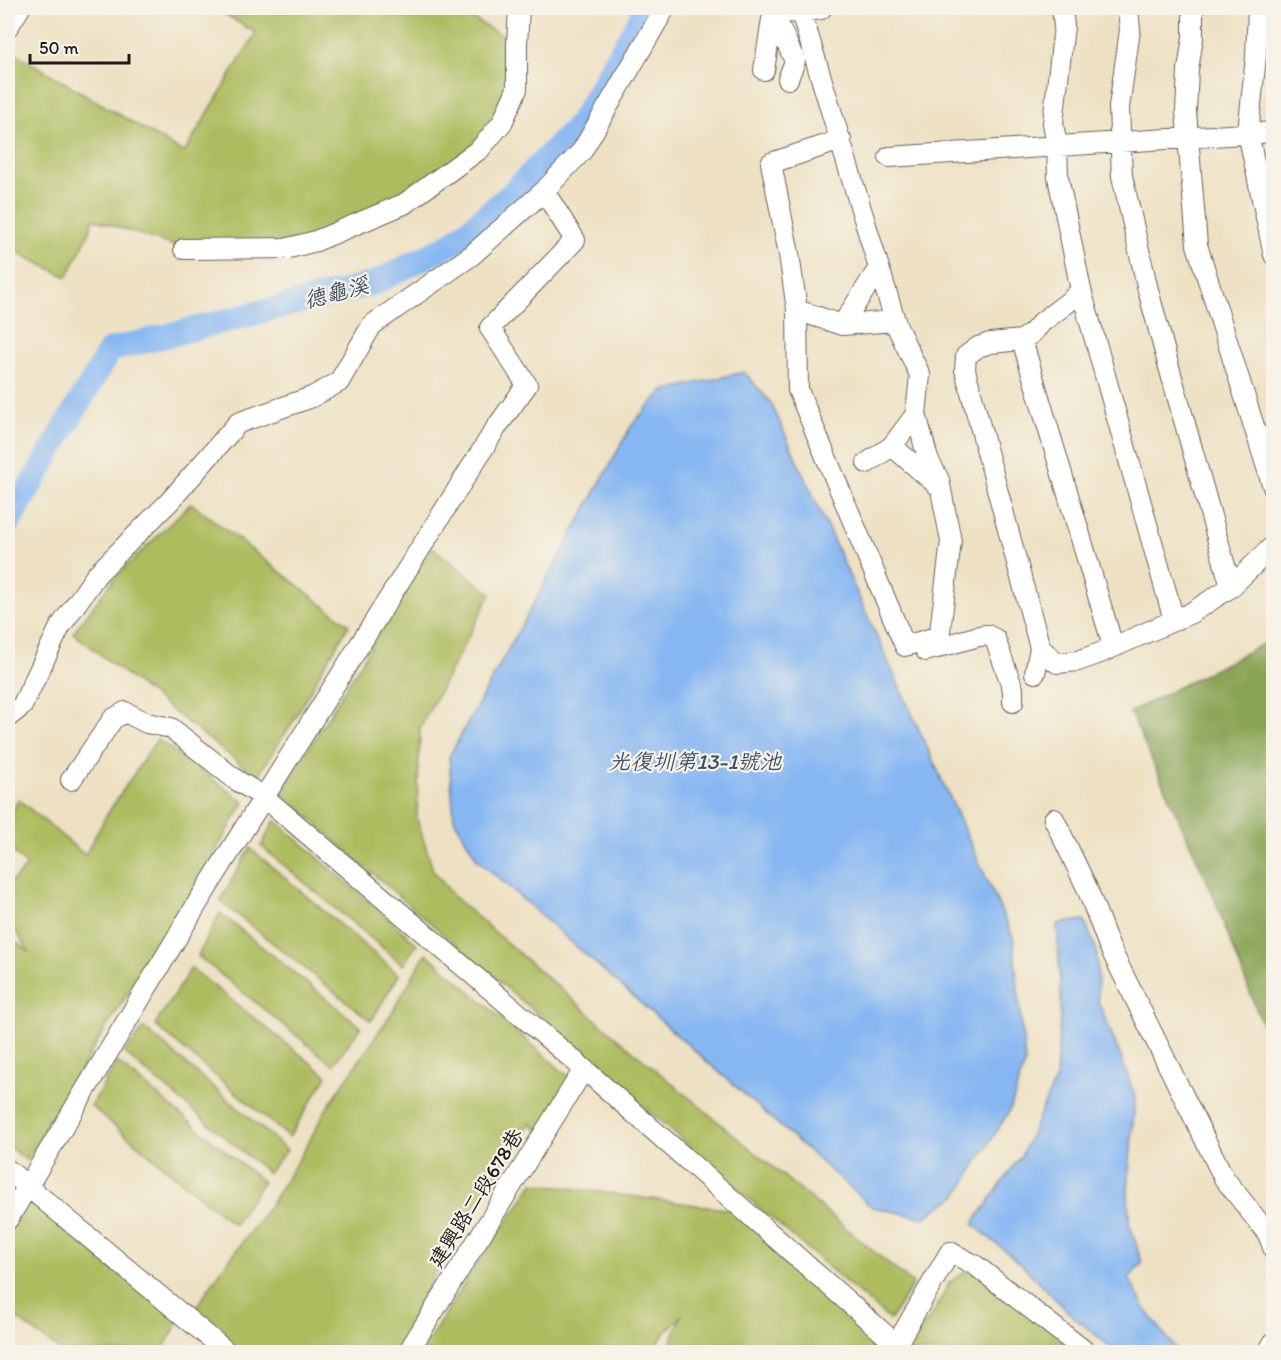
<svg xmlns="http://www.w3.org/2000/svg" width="1281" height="1360" viewBox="0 0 1281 1360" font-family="Itim,'LXGW WenKai TC',sans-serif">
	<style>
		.green { fill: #adbc5f; stroke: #646c3e; stroke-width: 1.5 }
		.forest { fill: #8aa456; stroke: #536039; stroke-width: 1.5 }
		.water { fill: #87b7f2; stroke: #526a87; stroke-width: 1.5 }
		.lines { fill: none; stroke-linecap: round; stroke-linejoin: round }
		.river { stroke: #87b7f2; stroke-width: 24 }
		.minor-casing { stroke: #666156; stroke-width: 22 }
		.minor { stroke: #fff; stroke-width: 20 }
		.labels { text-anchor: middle; stroke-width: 4.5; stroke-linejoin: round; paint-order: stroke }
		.street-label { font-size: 21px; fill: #1c1c1c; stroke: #f7f3e8 }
		.water-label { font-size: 22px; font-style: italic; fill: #415267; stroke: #f7f3e8 }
	</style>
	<rect width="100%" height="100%" fill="#f7f3e8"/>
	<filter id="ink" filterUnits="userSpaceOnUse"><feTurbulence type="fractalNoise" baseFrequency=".0167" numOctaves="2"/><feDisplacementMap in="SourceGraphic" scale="12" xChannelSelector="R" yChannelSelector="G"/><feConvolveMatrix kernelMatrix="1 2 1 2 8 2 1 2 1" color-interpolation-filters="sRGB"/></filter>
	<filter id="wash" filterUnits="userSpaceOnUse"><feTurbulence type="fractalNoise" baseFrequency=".008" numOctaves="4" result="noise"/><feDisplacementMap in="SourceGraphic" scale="24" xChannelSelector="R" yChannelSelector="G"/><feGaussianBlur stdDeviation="1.35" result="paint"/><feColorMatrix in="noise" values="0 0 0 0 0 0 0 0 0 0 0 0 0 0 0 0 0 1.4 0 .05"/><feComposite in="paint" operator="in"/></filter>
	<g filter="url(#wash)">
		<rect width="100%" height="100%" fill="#eee1c3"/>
		<path class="green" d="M215,8H454L517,44L502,123L404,204L316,241L184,249L93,219L90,231L67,277L24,256L8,245V65L15,53L184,153L256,33Z
			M191,503L349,625L319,675L294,720L257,777L73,633L114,579Z
			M432,547L491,594L420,728L417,819L433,870L454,897L609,1031L913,1284L890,1320L748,1198L590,1059L352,856L282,792Z
			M157,739L244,802L192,892L102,1034L27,1161L8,1146V936L30,953L8,919V885L27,866L8,846V824L18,799L85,855L106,816Z
			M275,820L417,944L403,965L261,846Z
			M250,848L399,975L371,1021L220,901Z
			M220,913L361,1027L333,1065L198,956Z
			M426,953L577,1084L545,1138L530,1123L463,1225L441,1262L413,1316L410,1352H228L189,1318L222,1269L269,1207L305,1149L325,1111L391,1014Z
			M191,968L327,1076L289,1137L155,1025Z
			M144,1028L287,1150L268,1173L124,1053Z
			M117,1062L263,1182L234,1225L91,1106Z
			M533,1183L747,1212L892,1352H665L669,1346L682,1315L665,1333L651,1352H421L484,1253L517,1208Z
			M29,1203L180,1320L161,1352H62L8,1312V1232Z
			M975,1265L1086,1352H905L932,1315L950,1282Z"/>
		<path class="forest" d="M1273,639V1053L1211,890L1130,712Z"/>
		<path class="water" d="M744,372L771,403L1013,937L1025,1062L1010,1110L957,1195L924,1218L872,1207L477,859L454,819L449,757L633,423L663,391Z
			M1084,920L1097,951L1098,1001L1121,1057L1135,1097L1128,1187L1129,1222L1142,1263L1129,1278L1144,1307L1177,1351L1175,1352H1117L1069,1313L1021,1264L973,1224L1022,1154L1056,1078L1061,1003L1057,924Z"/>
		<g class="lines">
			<path class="river" d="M8,524L110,350L375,283L453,243L510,195L580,123L646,8"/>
		</g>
	</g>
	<g filter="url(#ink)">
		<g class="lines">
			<defs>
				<path id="minor" d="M821,8V9L801,12L897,327L920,375L916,414L928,459L939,480L951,541L938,648
					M1062,8L1064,26L1053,123L1057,146L1058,177L1081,290L1174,620
					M1128,8L1130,30L1119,107L1122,176L1148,290L1167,360L1231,587
					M1193,8V37L1188,70L1186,112L1197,245L1274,490
					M1258,8L1256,56L1248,133L1274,255
					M773,13L795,61L788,79
					M8,27L20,8
					M764,70L773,13L801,12
					M841,140L771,163L789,254L797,310L798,390L905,646L939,636
					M889,157L1274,132
					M184,249L289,248L316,241L404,204L480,149L502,123L517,89V44L519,8
					M797,310L842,325L879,268
					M842,325L895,321
					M1022,340L1113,646
					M892,446L937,485
					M867,463L892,446L916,414
					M1040,648L1057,663L1078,661L1100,653L1191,613L1231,587L1274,545
					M926,651L979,636L987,635L995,639L1013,689V702
					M1035,673L1040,648L965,370L966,356L978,347L990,343L1022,340L1032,333L1042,322L1071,300L1081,290
					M8,717L22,706L60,627L97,574L170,501L238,423L312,397L339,382L372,325L472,255L544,191L582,151L665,8
					M71,780L113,719L125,712L147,723L171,728L236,780L264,797L584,1069L897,1345
					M1054,819L1087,888L1109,946L1224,1178L1268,1234L1274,1250
					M8,1170L227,1352
					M8,1219L200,899L496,428L527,385L490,328L575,240L544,191
					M408,1352L584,1069
					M892,1352L950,1252L975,1265L1086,1352
					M1268,1352L1274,1342"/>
			</defs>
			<use href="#minor" class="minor-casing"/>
			<use href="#minor" class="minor"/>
		</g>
	</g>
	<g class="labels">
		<g class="street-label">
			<text transform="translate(476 1198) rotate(-58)" y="7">建興路二段678巷</text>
		</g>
		<g class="water-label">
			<text transform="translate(336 292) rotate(-15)" y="8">德龜溪</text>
			<text x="695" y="769">光復圳第13-1號池</text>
		</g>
	</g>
	<rect width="1281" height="1360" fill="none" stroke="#f7f3e8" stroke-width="30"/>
	<path d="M30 54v9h99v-9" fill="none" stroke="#1c1c1c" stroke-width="3"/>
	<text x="39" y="54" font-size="18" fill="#1c1c1c" stroke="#f7f3e8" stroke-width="4.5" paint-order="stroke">50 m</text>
</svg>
